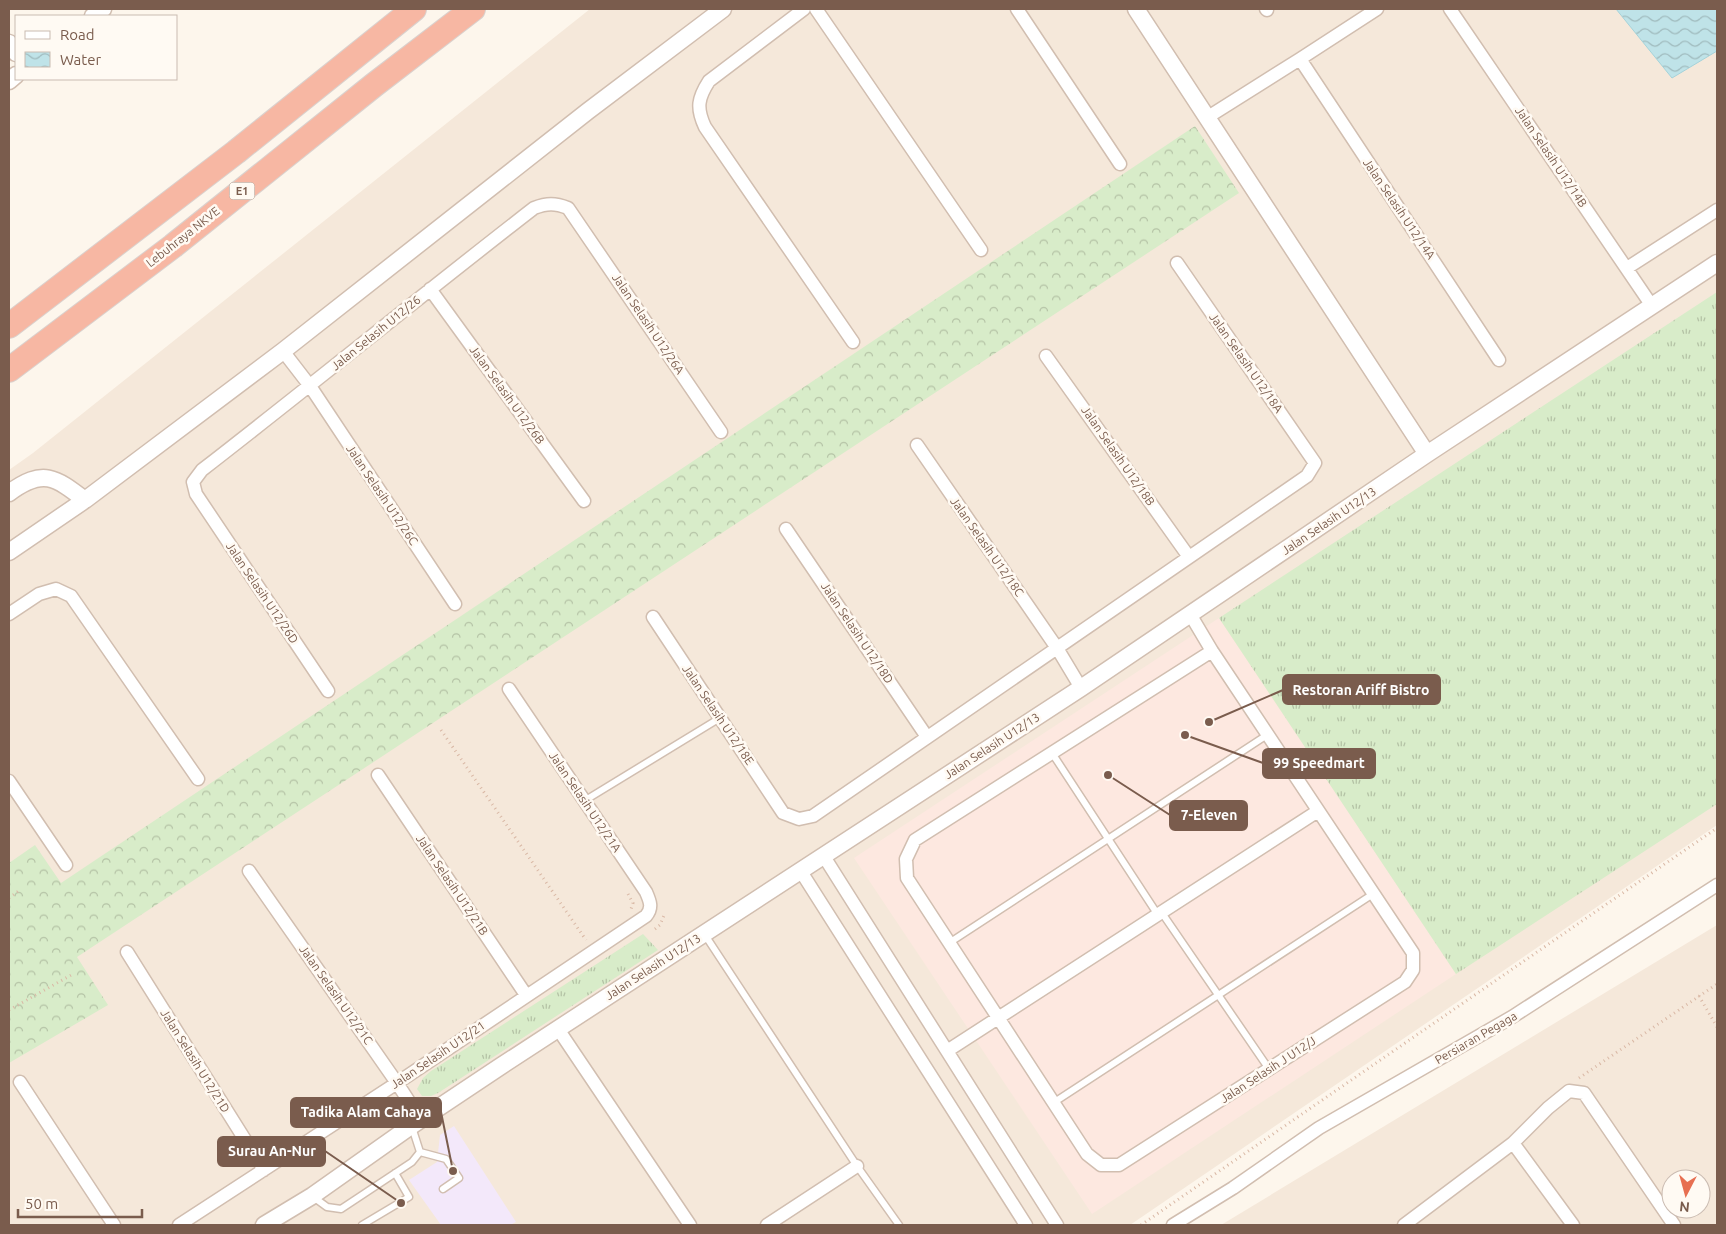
<svg xmlns="http://www.w3.org/2000/svg" width="1726" height="1234" viewBox="0 0 1726 1234" font-family="Ubuntu,sans-serif">
	<style>
		.residential { fill: #f5e8da; fill-rule: evenodd }
		.commercial { fill: #fde8e0 }
		.education { fill: #f3e8fa }
		.grass { fill: url(#grass-tufts) }
		.forest { fill: url(#forest-crowns) }
		.water { fill: url(#water-waves); stroke: #a5d3da }
		.lines { fill: none; stroke-linecap: round; stroke-linejoin: round }
		.service-casing { stroke: #d1beb0; stroke-width: 9 }
		.minor-casing { stroke: #d1beb0; stroke-width: 15 }
		.tertiary-casing { stroke: #d1beb0; stroke-width: 19 }
		.motorway-casing { stroke: #dad1cd; stroke-width: 26 }
		.path { stroke: #d9b8a5; stroke-width: 3; stroke-dasharray: 1 4; stroke-linecap: butt }
		.service { stroke: #fff; stroke-width: 6 }
		.minor { stroke: #fff; stroke-width: 12 }
		.tertiary { stroke: #fff; stroke-width: 16 }
		.motorway { stroke: #f7b7a3; stroke-width: 24 }
		.labels { text-anchor: middle; stroke-width: 5; stroke-linejoin: round; paint-order: stroke }
		.shield { fill: #fffaf3; stroke: #a28b7f; stroke-width: 1 }
		.shield-label { font-size: 11px; font-weight: bold; fill: #7a5c4d }
		.street-label { font-size: 12px; fill: #7a5c4d; stroke: #fffaf3 }
		.leader { fill: none; stroke: #7a5c4d; stroke-width: 2 }
		.callout-dot { fill: #7a5c4d; stroke: #fffaf3; stroke-width: 2 }
		.callout { fill: #7a5c4d; stroke: #7a5c4d; stroke-width: 2 }
		.callout-label { font-size: 14px; text-anchor: middle; font-weight: bold; fill: #fff }
	</style>
	<defs>
		<pattern id="grass-tufts" width="24" height="20" patternUnits="userSpaceOnUse" patternTransform="scale(1.25)"><rect width="24" height="20" fill="#d8ecc9"/><path d="M3 7l-1-3M5 7V3M7 7l1-3M15 17l-1-3M17 17v-4M19 17l1-3" fill="none" stroke="#b4c2a5"/></pattern>
		<pattern id="forest-crowns" width="20" height="18" patternUnits="userSpaceOnUse" patternTransform="scale(1.25)"><rect width="20" height="18" fill="#d8ecc9"/><path d="M2 6a3 3 0 1 1 6 0M12 15a3 3 0 1 1 6 0" fill="none" stroke="#b4c2a5"/></pattern>
		<pattern id="water-waves" width="16" height="10" patternUnits="userSpaceOnUse" patternTransform="scale(1.25)"><rect width="16" height="10" fill="#bfe3e8"/><path d="M0 5q4-4 8 0t8 0" fill="none" stroke="#a0bbbe"/></pattern>
	</defs>
	<rect width="100%" height="100%" fill="#fdf6ec"/>
	<path class="residential" d="M590,9H1717V825L1130,1225H9V470L33,453Z
		M1717,925V1225H1221ZM1671,1179H1701V1209H1671Z"/>
	<path class="commercial" d="M1219,618L1456,974L1092,1214L854,858Z"/>
	<path class="education" d="M454,1126L516,1222L510,1225H441L409,1180L437,1162L440,1135Z"/>
	<path class="grass" d="M1717,292V804L1456,974L1219,618Z
		M643,934L658,950L438,1093L431,1096H422L417,1089L423,1078L431,1071Z"/>
	<path class="forest" d="M1195,126L1239,193L77,957L108,1005L9,1063V863L35,845L61,883Z"/>
	<path class="water" d="M1616,9H1717V51L1672,78Z"/>
	<g class="lines">
		<defs>
			<path id="service" d="M1052,753L1158,915
				M584,801L720,718
				M1162,913L1269,1069
				M705,935L857,1166L899,1225
				M949,943L1267,735
				M1053,1103L1373,894
				M420,1152L446,1159L459,1178L443,1189
				M312,1196L327,1207L341,1209L412,1162L420,1152L412,1127
				M362,1225L409,1197L395,1173"/>
			<path id="minor" d="M804,9L709,81C698,98 696,108 705,127L853,342
				M816,9L981,250
				M1017,9L1120,164
				M1266,9L1267,10
				M1450,9L1652,306
				M1300,59L1499,360
				M1208,117L1300,59L1377,9
				M1627,268L1717,210
				M430,289L584,501
				M283,351L310,386L455,604
				M1046,356L1189,557
				M917,445L1057,648L1081,688
				M786,529L927,737
				M9,614L39,594L56,589L71,596L198,779
				M1190,614L1212,651L1413,953V970L1405,982L1119,1165H1101L1087,1154L907,878L906,859L915,840L1212,651
				M653,617L783,813L799,819L813,816L1307,476L1315,463L1177,263
				M328,691L196,494L193,482L202,470C313,384 423,294 534,208C547,203 555,203 568,208L721,432
				M378,775L526,995
				M9,781L66,865
				M823,855L1057,1225
				M800,870L1026,1225
				M249,871L397,1083L421,1120
				M127,952L264,1170
				M558,1029L690,1225
				M947,1051L1318,811
				M20,1082L114,1225
				M1513,1143L1573,1225
				M179,1225L397,1083L646,916C653,908 650,901 646,892L509,689
				M767,1225L857,1166
				M1173,1225L1233,1188L1319,1128L1512,1017L1717,885
				M1404,1225L1513,1143L1548,1108L1569,1091L1584,1093L1674,1225"/>
			<path id="tertiary" d="M1136,9L1427,454
				M93,16L103,9
				M9,43L16,53
				M9,81L16,75
				M9,493C43,468 55,477 85,500
				M9,552L85,500L283,351L588,111L723,9
				M264,1225L312,1196L411,1126L501,1066L1081,688L1427,454L1717,263"/>
			<path id="motorway" d="M9,326L236,152L414,9
				M9,370L173,246L374,85L473,9"/>
		</defs>
		<use href="#service" class="service-casing"/>
		<use href="#minor" class="minor-casing"/>
		<use href="#tertiary" class="tertiary-casing"/>
		<use href="#motorway" class="motorway-casing"/>
		<path class="path" d="M441,730L586,940
			M628,894L633,903L631,909
			M9,898L20,890
			M655,929L660,925L665,913
			M1699,996L1717,1027
			M9,1010L73,974
			M1579,1078L1717,984
			M1141,1225L1717,828"/>
		<use href="#service" class="service"/>
		<use href="#minor" class="minor"/>
		<use href="#tertiary" class="tertiary"/>
		<use href="#motorway" class="motorway"/>
	</g>
	<g class="labels">
		<rect class="shield" x="229.5" y="182.5" width="25" height="17" rx="4"/>
		<g class="shield-label">
			<text x="242" y="195">E1</text>
		</g>
		<g class="street-label">
			<text transform="translate(1551 157) rotate(56)" y="4">Jalan Selasih U12/14B</text>
			<text transform="translate(1399 209) rotate(56)" y="4">Jalan Selasih U12/14A</text>
			<text transform="translate(183 237) rotate(-38)" y="4">Lebuhraya NKVE</text>
			<text transform="translate(648 324) rotate(56)" y="4">Jalan Selasih U12/26A</text>
			<text transform="translate(376 333) rotate(-39)" y="4">Jalan Selasih U12/26</text>
			<text transform="translate(1246 363) rotate(55)" y="4">Jalan Selasih U12/18A</text>
			<text transform="translate(507 395) rotate(54)" y="4">Jalan Selasih U12/26B</text>
			<text transform="translate(1118 456) rotate(55)" y="4">Jalan Selasih U12/18B</text>
			<text transform="translate(382 495) rotate(56)" y="4">Jalan Selasih U12/26C</text>
			<text transform="translate(1329 521) rotate(-34)" y="4">Jalan Selasih U12/13</text>
			<text transform="translate(987 547) rotate(55)" y="4">Jalan Selasih U12/18C</text>
			<text transform="translate(262 593) rotate(56)" y="4">Jalan Selasih U12/26D</text>
			<text transform="translate(857 633) rotate(56)" y="4">Jalan Selasih U12/18D</text>
			<text transform="translate(718 715) rotate(56)" y="4">Jalan Selasih U12/18E</text>
			<text transform="translate(992 746) rotate(-33)" y="4">Jalan Selasih U12/13</text>
			<text transform="translate(585 802) rotate(56)" y="4">Jalan Selasih U12/21A</text>
			<text transform="translate(452 885) rotate(56)" y="4">Jalan Selasih U12/21B</text>
			<text transform="translate(653 967) rotate(-33)" y="4">Jalan Selasih U12/13</text>
			<text transform="translate(336 995) rotate(55)" y="4">Jalan Selasih U12/21C</text>
			<text transform="translate(1476 1038) rotate(-30)" y="4">Persiaran Pegaga</text>
			<text transform="translate(438 1055) rotate(-34)" y="4">Jalan Selasih U12/21</text>
			<text transform="translate(195 1061) rotate(58)" y="4">Jalan Selasih U12/21D</text>
			<text transform="translate(1268 1070) rotate(-33)" y="4">Jalan Selasih J U12/J</text>
		</g>
	</g>
	<path class="leader" d="M1209 722L1283 690M1185 735L1263 763M1108 775L1170 815M453 1171L441 1112M401 1203L325 1151"/>
	<g class="callout-dot">
		<circle cx="1209" cy="722" r="5"/>
		<circle cx="1185" cy="735" r="5"/>
		<circle cx="1108" cy="775" r="5"/>
		<circle cx="453" cy="1171" r="5"/>
		<circle cx="401" cy="1203" r="5"/>
	</g>
	<g class="callout">
		<rect x="1283" y="675" width="157" height="29" rx="5"/>
		<rect x="1263" y="749" width="112" height="29" rx="5"/>
		<rect x="1170" y="801" width="77" height="29" rx="5"/>
		<rect x="291" y="1098" width="150" height="29" rx="5"/>
		<rect x="218" y="1137" width="107" height="29" rx="5"/>
	</g>
	<g class="callout-label">
		<text x="1361" y="695">Restoran Ariff Bistro</text>
		<text x="1319" y="768">99 Speedmart</text>
		<text x="1209" y="820">7-Eleven</text>
		<text x="366" y="1117">Tadika Alam Cahaya</text>
		<text x="272" y="1156">Surau An-Nur</text>
	</g>
	<rect width="1726" height="1234" fill="none" stroke="#7a5c4d" stroke-width="20"/>
	<rect x="15" y="15" width="162" height="65" fill="#fffaf3" stroke="#cabbb1"/>
	<rect x="25" y="31" width="25" height="8" fill="#ffffff" stroke="#cabbb1"/>
	<text x="60" y="40" font-size="15" fill="#7a5c4d">Road</text>
	<rect x="25" y="52" width="25" height="15" fill="url(#water-waves)" stroke="#cabbb1"/>
	<text x="60" y="65" font-size="15" fill="#7a5c4d">Water</text>
	<g transform="translate(1686 1194) rotate(186)"><circle r="24" fill="#fffaf3" stroke="#cabbb1"/>
	<path d="M0-4L9 19L0 12L-9 19Z" fill="#e76f51"/>
	<text y="-8" font-size="14" font-weight="bold" text-anchor="middle" fill="#7a5c4d">N</text>
	</g>
	<path d="M18 1209v8h124v-8" fill="none" stroke="#7a5c4d" stroke-width="2.5"/>
	<text x="25" y="1209" font-size="15" fill="#7a5c4d" stroke="#fffaf3" stroke-width="4" paint-order="stroke">50 m</text>
</svg>
